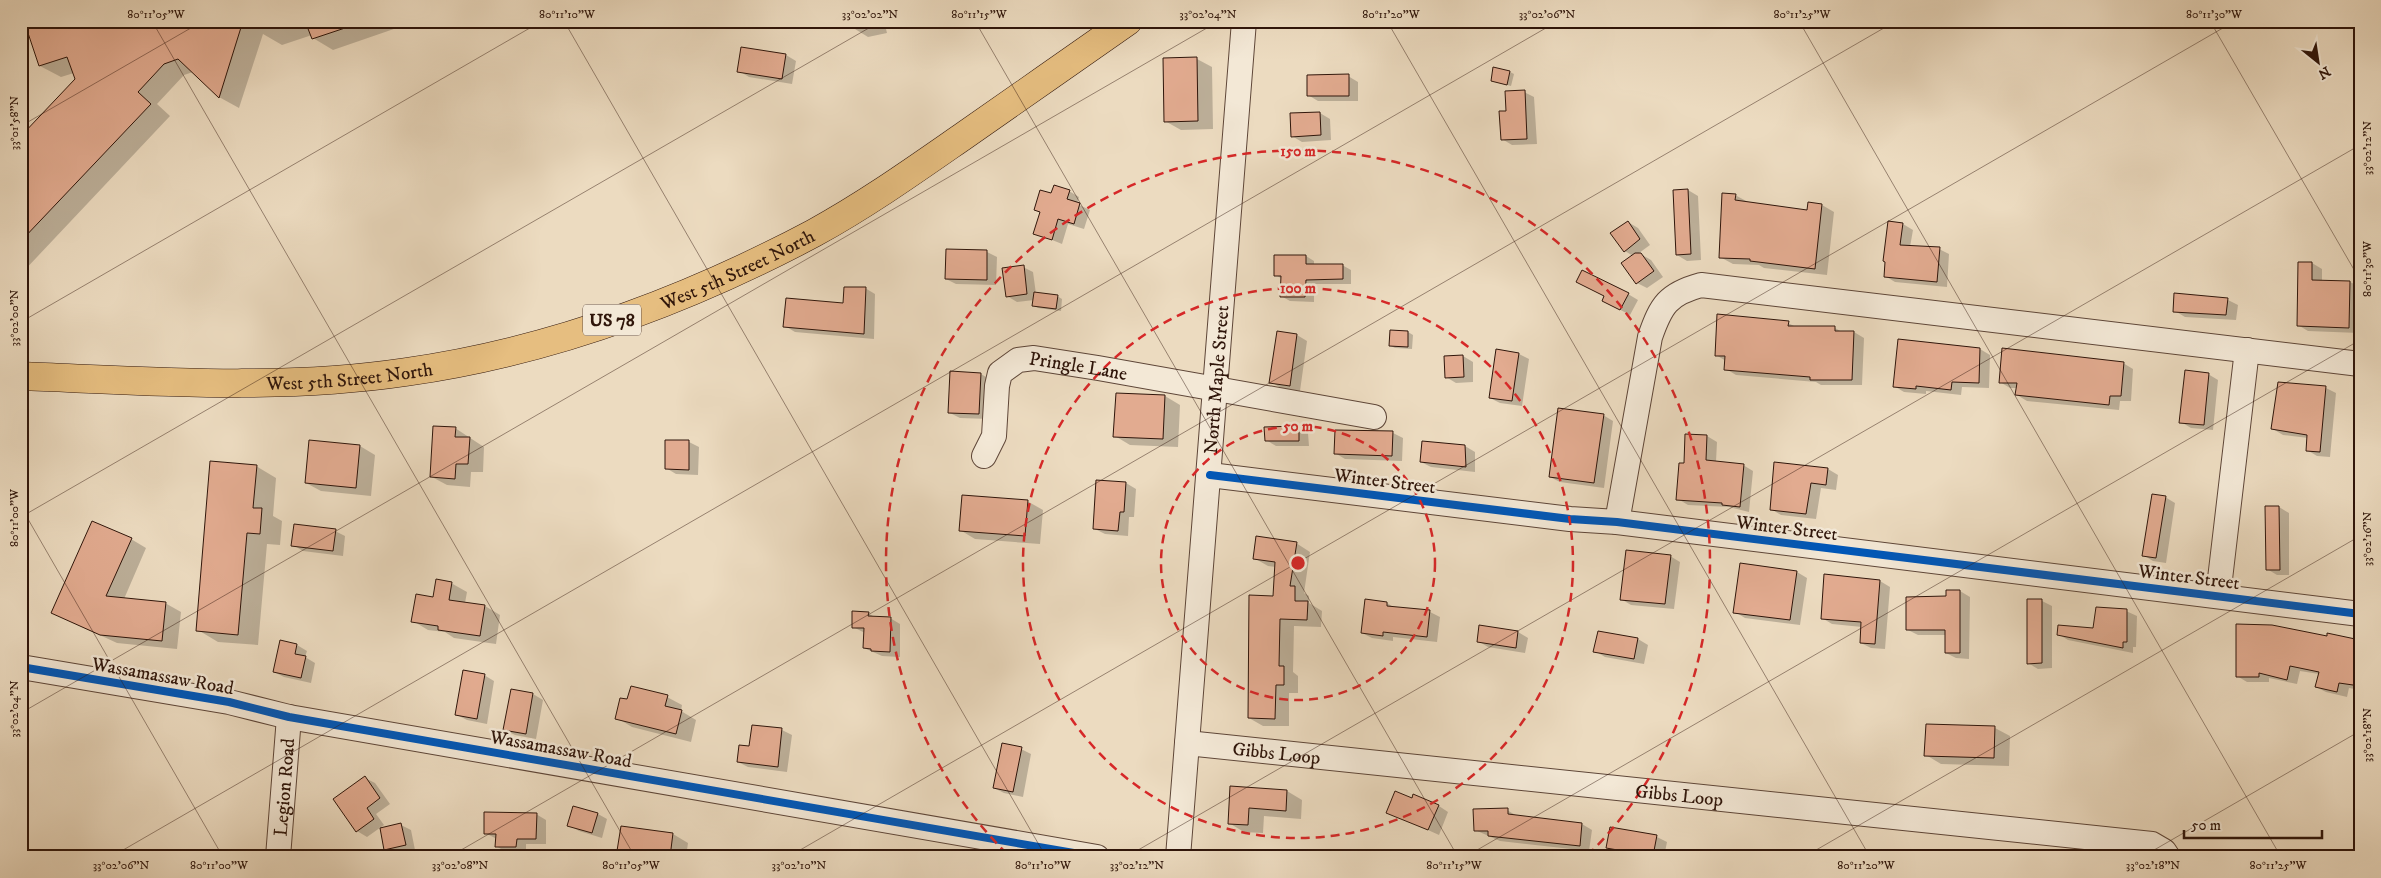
<svg xmlns="http://www.w3.org/2000/svg" width="2381" height="878" viewBox="0 0 2381 878" font-family="'IM FELL DW Pica',serif">
	<style>
		.shadow { fill: #0003 }
		.building { fill: #e2ab90; stroke: #2f150a }
		.lines { fill: none; stroke-linecap: round; stroke-linejoin: round }
		.minor-casing { stroke: #5e4638; stroke-width: 26 }
		.major-casing { stroke: #2f150a; stroke-width: 29 }
		.minor { stroke: #f3e8d6; stroke-width: 24 }
		.major { stroke: #e6be80; stroke-width: 28 }
		.cycleway-casing { stroke: #f3e8d6; stroke-width: 11 }
		.cycleway { stroke: #0057b8; stroke-width: 8 }
		.ticks { fill: none; stroke: #2f150a; stroke-width: 1; stroke-opacity: 0.45 }
		.ring { fill: none; stroke: #d62828; stroke-width: 2.5; stroke-dasharray: 9 6 }
		.labels { text-anchor: middle; stroke-width: 5; stroke-linejoin: round; paint-order: stroke }
		.shield { fill: #f3e8d6; stroke: #6a5447; stroke-width: 1 }
		.shield-label { font-size: 18px; font-weight: bold; fill: #2f150a }
		.street-label { font-size: 19px; fill: #2f150a; stroke: #f3e8d6 }
		.centre { fill: #d62828; stroke: #f3e8d6; stroke-width: 2.5 }
		.ring-label { font-size: 15px; text-anchor: middle; font-weight: bold; fill: #d62828; stroke: #f3e8d6; stroke-width: 5; stroke-linejoin: round; paint-order: stroke }
		.neatline { fill: none; stroke: #2f150a; stroke-width: 2 }
		.ticks-label { font-size: 12px; text-anchor: middle; fill: #2f150a }
	</style>
	<rect width="100%" height="100%" fill="#ecdbc0"/>
	<filter id="stains"><feTurbulence type="fractalNoise" baseFrequency=".004" numOctaves="4"/><feColorMatrix values="0 0 0 0 .2 0 0 0 0 .09 0 0 0 0 .02 0 0 0 .5 -.17"/></filter>
	<radialGradient id="worn" r=".72"><stop offset=".6" stop-color="#630" stop-opacity="0"/><stop offset="1" stop-color="#630" stop-opacity=".3"/></radialGradient>
	<path class="shadow" d="M25,21H417L333,50L313,38L312,35L282,45L263,34L239,108L219,97L193,72L184,75L157,104L170,116L21,274V138L76,80L74,73L61,77L40,66Z
		M842,21H921L922,22L886,29L887,33L868,37Z
		M742,49L786,55L796,61L792,84L749,77L739,71Z
		M1197,59L1212,67L1213,129L1181,130L1165,121Z
		M1510,72L1514,74L1511,86L1492,81Z
		M1348,76L1358,82V101H1318L1308,95Z
		M1524,92L1534,97L1537,144L1512,145L1502,139L1508,112Z
		M1320,113L1330,119L1331,140L1302,142L1292,136Z
		M1688,190L1698,196L1701,260L1687,261L1677,255Z
		M1069,191L1079,197L1077,204L1090,210L1084,229L1068,224L1062,244L1035,233L1041,213L1035,210L1052,195Z
		M1735,195L1748,202L1808,211L1809,203L1822,205L1834,212L1827,275L1764,268L1759,265L1733,264L1720,257Z
		M1628,222L1638,228L1650,245L1639,253L1651,260L1663,277L1647,288L1637,283L1633,256L1625,251Z
		M1903,224L1913,230L1910,247L1939,249L1949,254L1947,287L1895,282L1885,276Z
		M947,251L987,252L997,257L996,285L956,284L946,279Z
		M1306,256L1314,261V265H1342L1351,270V284H1314V302L1290,301L1281,296L1282,279L1276,275Z
		M2312,263L2322,269V282H2350L2360,287L2359,333L2308,331L2298,325Z
		M1023,267L1033,272L1036,294L1057,296L1062,299L1061,311L1038,308L1033,305L1034,300L1017,302L1007,296Z
		M865,288L875,294L874,339L795,332L785,326L845,304Z
		M1628,294L1638,300L1630,315L1613,306Z
		M2228,300L2238,305L2236,320L2185,317L2175,311Z
		M1788,323L1796,327L1835,328L1842,332H1854L1864,338L1862,385H1821L1816,382L1736,375L1726,369V361L1716,355Z
		M1408,332L1413,335L1412,349L1395,348L1391,346Z
		M1278,333L1297,335L1307,341L1300,391L1281,388L1271,382Z
		M1980,349L1990,355L1989,388L1962,387L1961,395L1926,391V394L1904,392L1894,386Z
		M1519,354L1529,359L1522,406L1500,403L1490,398Z
		M1463,356L1473,362V382L1456,383L1446,377Z
		M2123,363L2133,369L2131,401H2120L2119,410L2027,401L2017,395V388H2010L2000,382Z
		M981,374L991,380L989,419L960,418L950,413Z
		M2208,374L2218,380L2213,430L2191,428L2181,422Z
		M2326,388L2336,393L2330,457L2317,456L2307,450L2308,438L2283,435L2273,429Z
		M1117,394L1165,396L1180,405L1178,447L1130,445L1115,436Z
		M1603,415L1613,421L1604,488L1560,482L1550,477Z
		M1298,427L1308,433L1309,446H1276L1266,440Z
		M455,428L484,447L483,472H471L470,487L447,485L432,477Z
		M1393,433L1403,438L1402,461L1345,459L1335,453Z
		M1707,436L1717,442L1716,462L1743,465L1753,471L1749,512L1729,507L1688,505L1678,499L1686,464Z
		M689,442L699,447L698,475L676,474L666,468Z
		M360,446L375,455L371,496L321,491L306,483Z
		M1465,446L1475,452V472L1431,467L1421,462Z
		M1776,463L1828,469L1838,475L1836,490L1821,488L1816,519L1781,515L1771,509Z
		M256,466L276,478L273,516L282,521L280,545L267,544L258,645L218,642L198,630Z
		M1126,483L1136,489L1134,517H1129L1128,536L1105,534L1095,529Z
		M2165,497L2175,503L2166,563L2153,561L2143,555Z
		M1027,501L1043,510L1040,544L975,539L960,530Z
		M2279,507L2289,513V575H2277L2267,569Z
		M335,531L345,536L343,556L303,551L293,545Z
		M131,539L146,548L124,599L165,603L181,612L177,649L117,643L52,613Z
		M1296,543L1310,552L1304,593L1309,596V603L1322,611L1321,627L1294,626L1293,672L1298,676V693H1289V726H1263L1249,718L1274,597L1276,567L1268,566L1254,558Z
		M1670,556L1680,562L1674,609L1631,605L1621,599Z
		M1741,565L1797,572L1807,578L1800,625L1745,618L1735,612Z
		M1880,581L1890,587L1885,649L1871,648L1861,643L1862,627L1832,624L1822,618Z
		M451,583L467,592L465,603L485,606L500,615L496,644L454,638L445,632L428,630L413,621Z
		M1960,591L1970,597L1969,659L1956,658L1946,653L1947,635H1918L1908,630L1947,597Z
		M2042,601L2052,606V668L2038,669L2028,663Z
		M1387,603L1395,608L1430,612L1440,617L1437,642L1393,637V641L1372,638L1362,633Z
		M2126,611L2137,616L2136,647H2133V653L2068,640L2058,634L2094,629Z
		M868,613L876,618H890L900,624V657L882,656L864,648L865,633L853,627Z
		M1518,632L1528,638L1525,653L1488,647L1478,641Z
		M2327,638L2360,641V690L2349,688L2347,697L2326,692L2316,687L2319,674L2300,671L2297,684L2269,678V682H2247L2237,676Z
		M1638,639L1648,645L1644,664L1605,657L1595,651Z
		M297,645L307,651L305,657L315,663L311,683L284,677L274,672Z
		M484,675L494,681L487,724L467,720L457,715Z
		M533,694L543,700L536,739L515,735L505,730Z
		M667,697L682,705L681,711L696,720L691,742L632,727L617,718L628,701Z
		M1927,725L1995,728L2010,736L2009,766L1941,764L1926,755Z
		M753,726L782,730L792,735L787,772L748,767L738,762L750,748Z
		M1021,749L1031,754L1023,797L1004,793L994,788Z
		M365,778L375,783L390,804L376,814L384,825L367,837L357,831Z
		M1231,787L1287,791L1302,800L1301,819L1264,816L1263,833L1244,832L1229,823Z
		M1439,806L1448,812L1439,835L1388,812Z
		M1507,810L1517,816L1582,824L1592,830L1589,851L1500,841L1475,830Z
		M536,814L546,820V844H526V852H506L496,846L497,839L485,833Z
		M598,814L607,819L602,838L579,831L569,825Z
		M401,825L411,830L415,850L396,855L385,849Z
		M622,827L673,834L688,843L686,857H618Z
		M1611,828L1657,837L1667,842L1664,857H1640L1617,853L1607,847Z"/>
	<path class="building" d="M24,21H243L219,98L178,59L164,64L138,92L151,104L21,241V136L75,79L67,57L39,66Z
		M305,21H356L357,24L312,39Z
		M741,47L786,54L782,79L737,72Z
		M1197,57L1198,121L1164,122L1163,58Z
		M1493,67L1510,71L1507,85L1491,81Z
		M1349,74V96H1307V75Z
		M1525,90L1527,139L1501,140L1499,111H1506L1505,91Z
		M1320,112L1321,135L1291,137L1290,113Z
		M1054,185L1070,190L1067,199L1080,203L1074,224L1058,219L1052,240L1033,234L1040,212L1034,210L1040,190L1051,193Z
		M1688,189L1691,254L1676,255L1673,190Z
		M1722,193L1736,194L1735,200L1807,210L1808,202L1822,204L1815,269L1750,261V259L1719,258Z
		M1628,221L1640,239L1624,252L1610,233Z
		M1888,221L1903,223L1900,245L1940,247L1937,282L1884,277L1885,262L1883,261Z
		M946,249L987,250V280L945,279Z
		M1635,253H1641L1654,271L1636,284L1621,263Z
		M1274,255H1306V264H1343V279L1306,280L1305,297H1280L1281,276H1274Z
		M2298,262H2312V280L2350,281L2349,328L2297,326Z
		M1024,265L1027,294L1006,297L1002,268Z
		M1582,270L1629,293L1620,310L1602,301L1604,296L1576,282Z
		M844,287H866L864,334L783,327L786,298L843,303Z
		M1034,292L1058,295L1056,309L1032,306Z
		M2174,293L2228,298L2226,315L2173,312Z
		M1717,314L1789,321L1788,326H1835V331H1854L1852,380H1810V377L1724,370L1725,356H1715Z
		M1390,330L1408,331V347L1389,346Z
		M1277,331L1297,334L1290,386L1269,383Z
		M1898,339L1980,348L1979,383L1952,382L1951,390L1916,386V389L1893,387Z
		M2002,348L2124,362L2121,396H2110L2109,405L2015,395L2017,383H1999Z
		M1496,349L1519,353L1512,401L1489,398Z
		M1463,355L1464,377L1445,378L1444,356Z
		M2185,370L2209,373L2204,425L2179,423Z
		M950,371L981,373L979,414L948,413Z
		M2278,382L2326,386L2320,452L2306,451L2307,435L2271,429Z
		M1116,393L1165,395L1163,439L1113,437Z
		M1558,408L1604,414L1594,483L1549,477Z
		M433,426L456,427L455,437H470L468,464H456L455,479L430,477Z
		M1299,426V441H1265L1264,427Z
		M1335,430L1393,431L1392,456L1334,454Z
		M1685,434L1707,435L1706,460L1744,464L1740,507L1722,505V503L1676,500L1679,463H1684Z
		M309,440L360,445L356,488L305,483Z
		M665,440H689V470L665,469Z
		M1422,441L1465,445L1466,467L1420,462Z
		M210,461L257,465L253,508H262L260,534L247,533L238,635L196,631Z
		M1774,462L1828,468L1826,485L1811,483L1806,514L1770,510Z
		M1096,480L1126,482L1124,512H1120L1118,531L1093,529Z
		M2152,494L2166,496L2156,558L2142,556Z
		M962,495L1028,500L1025,536L959,531Z
		M2265,506H2279L2280,570H2266Z
		M92,521L132,538L106,596L166,602L162,641L100,635L51,613Z
		M294,524L336,529L333,551L291,546Z
		M1256,536L1297,542L1290,586H1295V601H1308L1307,620L1280,619L1279,666H1284V685H1276L1275,719L1248,718L1249,595L1273,596L1275,562L1253,559Z
		M1626,550L1671,555L1665,604L1620,600Z
		M1740,563L1797,571L1790,620L1733,613Z
		M1824,574L1880,580L1875,644L1860,643L1861,622L1821,619Z
		M436,579L452,582L449,600L485,605L480,636L438,630V626L411,622L416,594L433,597Z
		M1946,590H1960V653H1945V630H1906V597L1946,596Z
		M1365,599L1387,602V606L1430,610L1427,637L1383,632V636L1361,633Z
		M2027,599H2042V663L2027,664Z
		M2096,607L2127,609V642H2123V648L2057,635L2058,625L2093,628Z
		M852,611L869,612L868,616L891,617L890,652L871,651V649L863,648L864,628H852Z
		M2236,624L2272,625L2327,636V633L2360,640V686L2339,683L2337,692L2315,687L2319,672L2290,666L2287,680L2259,673V677H2236Z
		M1479,625L1518,631L1516,648L1477,642Z
		M1598,631L1638,638L1634,659L1593,652Z
		M280,640L297,644L295,654L306,656L301,678L273,672Z
		M463,670L485,674L477,719L455,715Z
		M631,686L668,695L665,706L682,710L676,734L615,719L620,698L627,699Z
		M511,689L533,693L526,734L503,730Z
		M1926,724L1995,726L1994,758L1924,756Z
		M752,725L782,728L778,767L737,762L739,745L749,746Z
		M1002,743L1022,747L1013,792L993,788Z
		M365,776L380,798L367,808L374,819L356,832L333,799Z
		M1230,786L1287,790L1286,811L1249,808L1248,825L1228,824Z
		M1395,791L1412,798L1413,794L1439,805L1428,830L1386,813Z
		M573,806L598,813L592,833L567,826Z
		M1508,808V814L1582,823L1580,846L1488,836V831H1474L1473,809Z
		M484,812L537,813L536,839H517L516,847H495L496,834H484Z
		M401,823L406,845L384,850L380,828Z
		M621,826L673,833L670,857L632,854V857H616Z
		M1610,827L1657,835L1653,856L1606,848Z"/>
	<g class="lines">
		<defs>
			<g id="minor">
				<path id="s1" d="M984,456L994,436L997,386L1000,373L1018,360L1034,358L1098,368L1374,417"/>
				<path d="M1210,475L1570,519L1617,522L2360,614"/>
				<path d="M1617,522L1650,337C1661,305 1668,294 1701,285L2360,364"/>
				<path d="M2218,596L2247,350"/>
				<path d="M21,667L229,702L289,717L1097,857"/>
				<path id="s2" d="M1187,743L2152,844L2164,851L2168,857"/>
				<path id="s3" d="M278,857L289,717"/>
				<path id="s4" d="M1178,857L1244,21"/>
			</g>
			<g id="major">
				<path id="s5" d="M21,376C149,381 278,391 406,372C548,352 688,300 814,233C867,204 916,169 965,135C1019,97 1074,59 1128,21"/>
			</g>
		</defs>
		<use href="#minor" class="minor-casing"/>
		<use href="#major" class="major-casing"/>
		<use href="#minor" class="minor"/>
		<use href="#major" class="major"/>
		<defs>
			<path id="cycleway" d="M1210,475L1570,519L1617,522L2360,614
				M21,667L229,702L289,717L1097,857"/>
		</defs>
		<use href="#cycleway" class="cycleway-casing"/>
		<use href="#cycleway" class="cycleway"/>
	</g>
	<path class="ticks" d="M152,21L635,857M564,21L1046,857M975,21L1458,857M1387,21L1870,857M1799,21L2281,857M2210,21L2360,280M21,126L203,21M21,322L542,21M21,507L223,857M21,517L881,21M21,713L1219,21M111,857L1558,21M449,857L1896,21M788,857L2235,21M1126,857L2360,145M1465,857L2360,340M1804,857L2360,536M2142,857L2360,731"/>
	<g class="ring">
		<circle cx="1298" cy="563" r="137"/>
		<circle cx="1298" cy="563" r="275"/>
		<path d="M1007 854A412 412 0 1 1 1589 854"/>
	</g>
	<g class="labels">
		<rect class="shield" x="583" y="304.5" width="58" height="31" rx="4"/>
		<g class="shield-label">
			<text x="612" y="326">US 78</text>
		</g>
		<g class="street-label">
			<text dy="7" stroke="none"><textPath href="#s5" startOffset="734">West 5th Street North</textPath></text>
			<text dy="7" stroke="none"><textPath href="#s1" startOffset="169">Pringle Lane</textPath></text>
			<text dy="7" stroke="none"><textPath href="#s5" startOffset="329">West 5th Street North</textPath></text>
			<text dy="7" stroke="none"><textPath href="#s4" startOffset="479">North Maple Street</textPath></text>
			<text transform="translate(1385 480) rotate(7)" y="7">Winter Street</text>
			<text transform="translate(1787 527) rotate(7)" y="7">Winter Street</text>
			<text transform="translate(2189 576) rotate(7)" y="7">Winter Street</text>
			<text transform="translate(163 675) rotate(10)" y="7">Wassamassaw Road</text>
			<text transform="translate(561 748) rotate(10)" y="7">Wassamassaw Road</text>
			<text dy="7" stroke="none"><textPath href="#s2" startOffset="90">Gibbs Loop</textPath></text>
			<text dy="7" stroke="none"><textPath href="#s3" startOffset="70">Legion Road</textPath></text>
			<text dy="7" stroke="none"><textPath href="#s2" startOffset="495">Gibbs Loop</textPath></text>
		</g>
	</g>
	<circle cx="1298" cy="563" r="8" class="centre"/>
	<g class="ring-label">
		<text x="1298" y="156">150 m</text>
		<text x="1298" y="293">100 m</text>
		<text x="1298" y="431">50 m</text>
	</g>
	<rect width="2381" height="878" fill="none" stroke="#ecdbc0" stroke-width="55"/>
	<g transform="translate(2318 62) rotate(150)" stroke="#f3e8d6" stroke-width="4" paint-order="stroke">
	<path d="M0-4L9 19L0 12L-9 19Z" fill="#2f150a"/>
	<text y="-8" font-size="14" font-weight="bold" text-anchor="middle" fill="#2f150a">N</text>
	</g>
	<path d="M2184 830v8h138v-8" fill="none" stroke="#2f150a" stroke-width="2.5"/>
	<text x="2191" y="830" font-size="15" fill="#2f150a" stroke="#f3e8d6" stroke-width="4" paint-order="stroke">50 m</text>
	<rect x="28" y="28" width="2326" height="822" class="neatline"/>
	<g class="ticks-label">
		<text x="156" y="18">80°11'05"W</text>
		<text x="567" y="18">80°11'10"W</text>
		<text x="870" y="18">33°02'02"N</text>
		<text x="979" y="18">80°11'15"W</text>
		<text x="1208" y="18">33°02'04"N</text>
		<text x="1391" y="18">80°11'20"W</text>
		<text x="1547" y="18">33°02'06"N</text>
		<text x="1802" y="18">80°11'25"W</text>
		<text x="2214" y="18">80°11'30"W</text>
		<text transform="translate(14 123) rotate(-90)" y="4">33°01'58"N</text>
		<text transform="translate(2367 148) rotate(-90)" y="4">33°02'12"N</text>
		<text transform="translate(2367 269) rotate(-90)" y="4">80°11'30"W</text>
		<text transform="translate(14 318) rotate(-90)" y="4">33°02'00"N</text>
		<text transform="translate(14 518) rotate(-90)" y="4">80°11'00"W</text>
		<text transform="translate(2367 539) rotate(-90)" y="4">33°02'16"N</text>
		<text transform="translate(14 709) rotate(-90)" y="4">33°02'04"N</text>
		<text transform="translate(2367 735) rotate(-90)" y="4">33°02'18"N</text>
		<text x="121" y="869">33°02'06"N</text>
		<text x="219" y="869">80°11'00"W</text>
		<text x="460" y="869">33°02'08"N</text>
		<text x="631" y="869">80°11'05"W</text>
		<text x="799" y="869">33°02'10"N</text>
		<text x="1043" y="869">80°11'10"W</text>
		<text x="1137" y="869">33°02'12"N</text>
		<text x="1454" y="869">80°11'15"W</text>
		<text x="1866" y="869">80°11'20"W</text>
		<text x="2153" y="869">33°02'18"N</text>
		<text x="2278" y="869">80°11'25"W</text>
	</g>
	<rect width="100%" height="100%" filter="url(#stains)"/>
	<rect width="100%" height="100%" fill="url(#worn)"/>
</svg>
